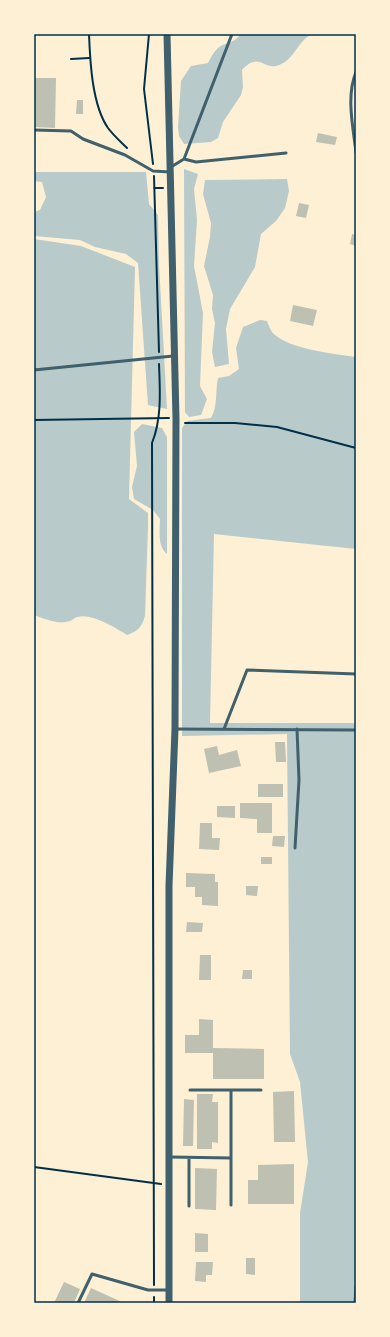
<svg xmlns="http://www.w3.org/2000/svg" width="390" height="1337" viewBox="0 0 390 1337" font-family="'Noto Serif',serif">
	<style>
		.green { fill: #b9caca }
		.building { fill: #bec0b2 }
		.lines { fill: none; stroke-linecap: round; stroke-linejoin: round }
		.path { stroke: #003049; stroke-width: 2 }
		.service { stroke: #3f606c; stroke-width: 3 }
		.tertiary { stroke: #3f606c; stroke-width: 7 }
		.neatline { fill: none; stroke: #003049; stroke-width: 1.5 }
	</style>
	<rect width="100%" height="100%" fill="#fdf0d5"/>
	<path class="green" d="M240,34H312C296,42 295,61 276,66C263,69 259,52 242,70L243,87L241,95L223,122L218,138L211,142L184,144L179,136L178,127L181,81L191,66L208,63C210,59 213,53 217,49C224,42 235,44 240,34Z
		M184,169L198,174L194,189L197,220L194,266L203,313L200,386L207,399L201,415L189,417L185,412Z
		M34,172H146L149,204L158,215L159,264L167,409L148,405L138,263L126,254L95,247L80,240L34,236V212L40,210L46,197L42,182L34,181Z
		M287,179L289,191L285,208L276,221L261,234L255,267L230,309L226,329L229,364L215,367L212,352L215,323L212,309L213,295L204,266L210,237L211,223L203,194L205,180Z
		M34,239L81,246L135,267L129,499L148,513V526L145,616C142,627 138,631 127,635C116,628 91,613 78,617C75,617 73,620 70,621C57,625 46,619 34,615Z
		M260,320L267,321C268,324 270,329 272,332C286,349 335,354 356,357V549L214,534L210,723H356V1303H300V1213L308,1162L300,1082L290,1054L287,734L182,736V428L187,421L211,418C218,406 215,391 218,378L229,376L239,369L236,348L243,327Z
		M142,424L162,428L167,437V554C157,546 160,530 160,519L153,510L134,499L132,487L137,466L134,432Z"/>
	<path class="building" d="M34,78H56L55,128L35,127Z
		M77,100H83V114H76Z
		M318,133L337,137L335,145L316,142Z
		M299,203L309,205L306,218L296,216Z
		M352,234L356,235V246L350,244Z
		M293,305L317,310L313,326L290,321Z
		M275,742H285L286,762H276Z
		M217,746L219,755L237,750L241,766L209,773L204,749Z
		M258,784H283V797H258Z
		M240,803H272V833H257V819L240,818Z
		M217,806H235V818L217,817Z
		M200,823H212V838H220L219,850L199,849Z
		M273,836H285L284,847L272,846Z
		M261,857H272V864H261Z
		M186,873L215,874V882H218V906L202,905V897H195V887H186Z
		M246,886H258L257,896L246,895Z
		M187,922L203,923L202,932H186Z
		M200,955H211V980H199Z
		M243,970H252V979H242Z
		M199,1019L213,1020V1048L264,1049V1079H213V1053H185V1035H199Z
		M294,1091L295,1142H274L273,1092Z
		M197,1094H213L212,1102H218V1143L212,1142V1149H197Z
		M184,1099L194,1100L193,1146H183Z
		M294,1164V1204H248V1180H258V1165Z
		M195,1168L217,1169L216,1210L195,1209Z
		M195,1233L208,1234V1252H195Z
		M246,1258H255V1275L246,1274Z
		M196,1262H213L212,1275H206V1282L195,1281Z
		M64,1282L80,1289L74,1303H54Z
		M91,1288L124,1303H84Z"/>
	<g class="lines">
		<path class="path" d="M89,34C90,61 92,105 108,128C113,135 121,142 127,148
			M149,34L144,89L153,164
			M71,59L89,58
			M154,176L159,352
			M154,188H163
			M34,420L169,418
			M185,423H235L277,427L356,448
			M34,1167L161,1184
			M154,1285L152,443C162,418 160,391 159,364
			M154,1297V1303"/>
		<path class="service" d="M356,72C346,96 353,127 356,152
			M34,130L71,131L83,139L125,155L153,171L170,172
			M184,159L196,162L286,153
			M171,167L184,159L232,34
			M34,370L173,356
			M175,729L356,730
			M224,729L247,670L356,674
			M295,848L299,780L297,729
			M231,1090H261
			M170,1157L231,1158V1090H190
			M231,1205V1158
			M189,1206V1158
			M78,1303L92,1274L148,1290H168
			M355,1303L356,1287"/>
		<path class="tertiary" d="M167,34L176,419L175,729L169,886V1303"/>
	</g>
	<rect width="390" height="1337" fill="none" stroke="#fdf0d5" stroke-width="70"/>
	<rect x="35" y="35" width="320" height="1267" class="neatline"/>
</svg>
